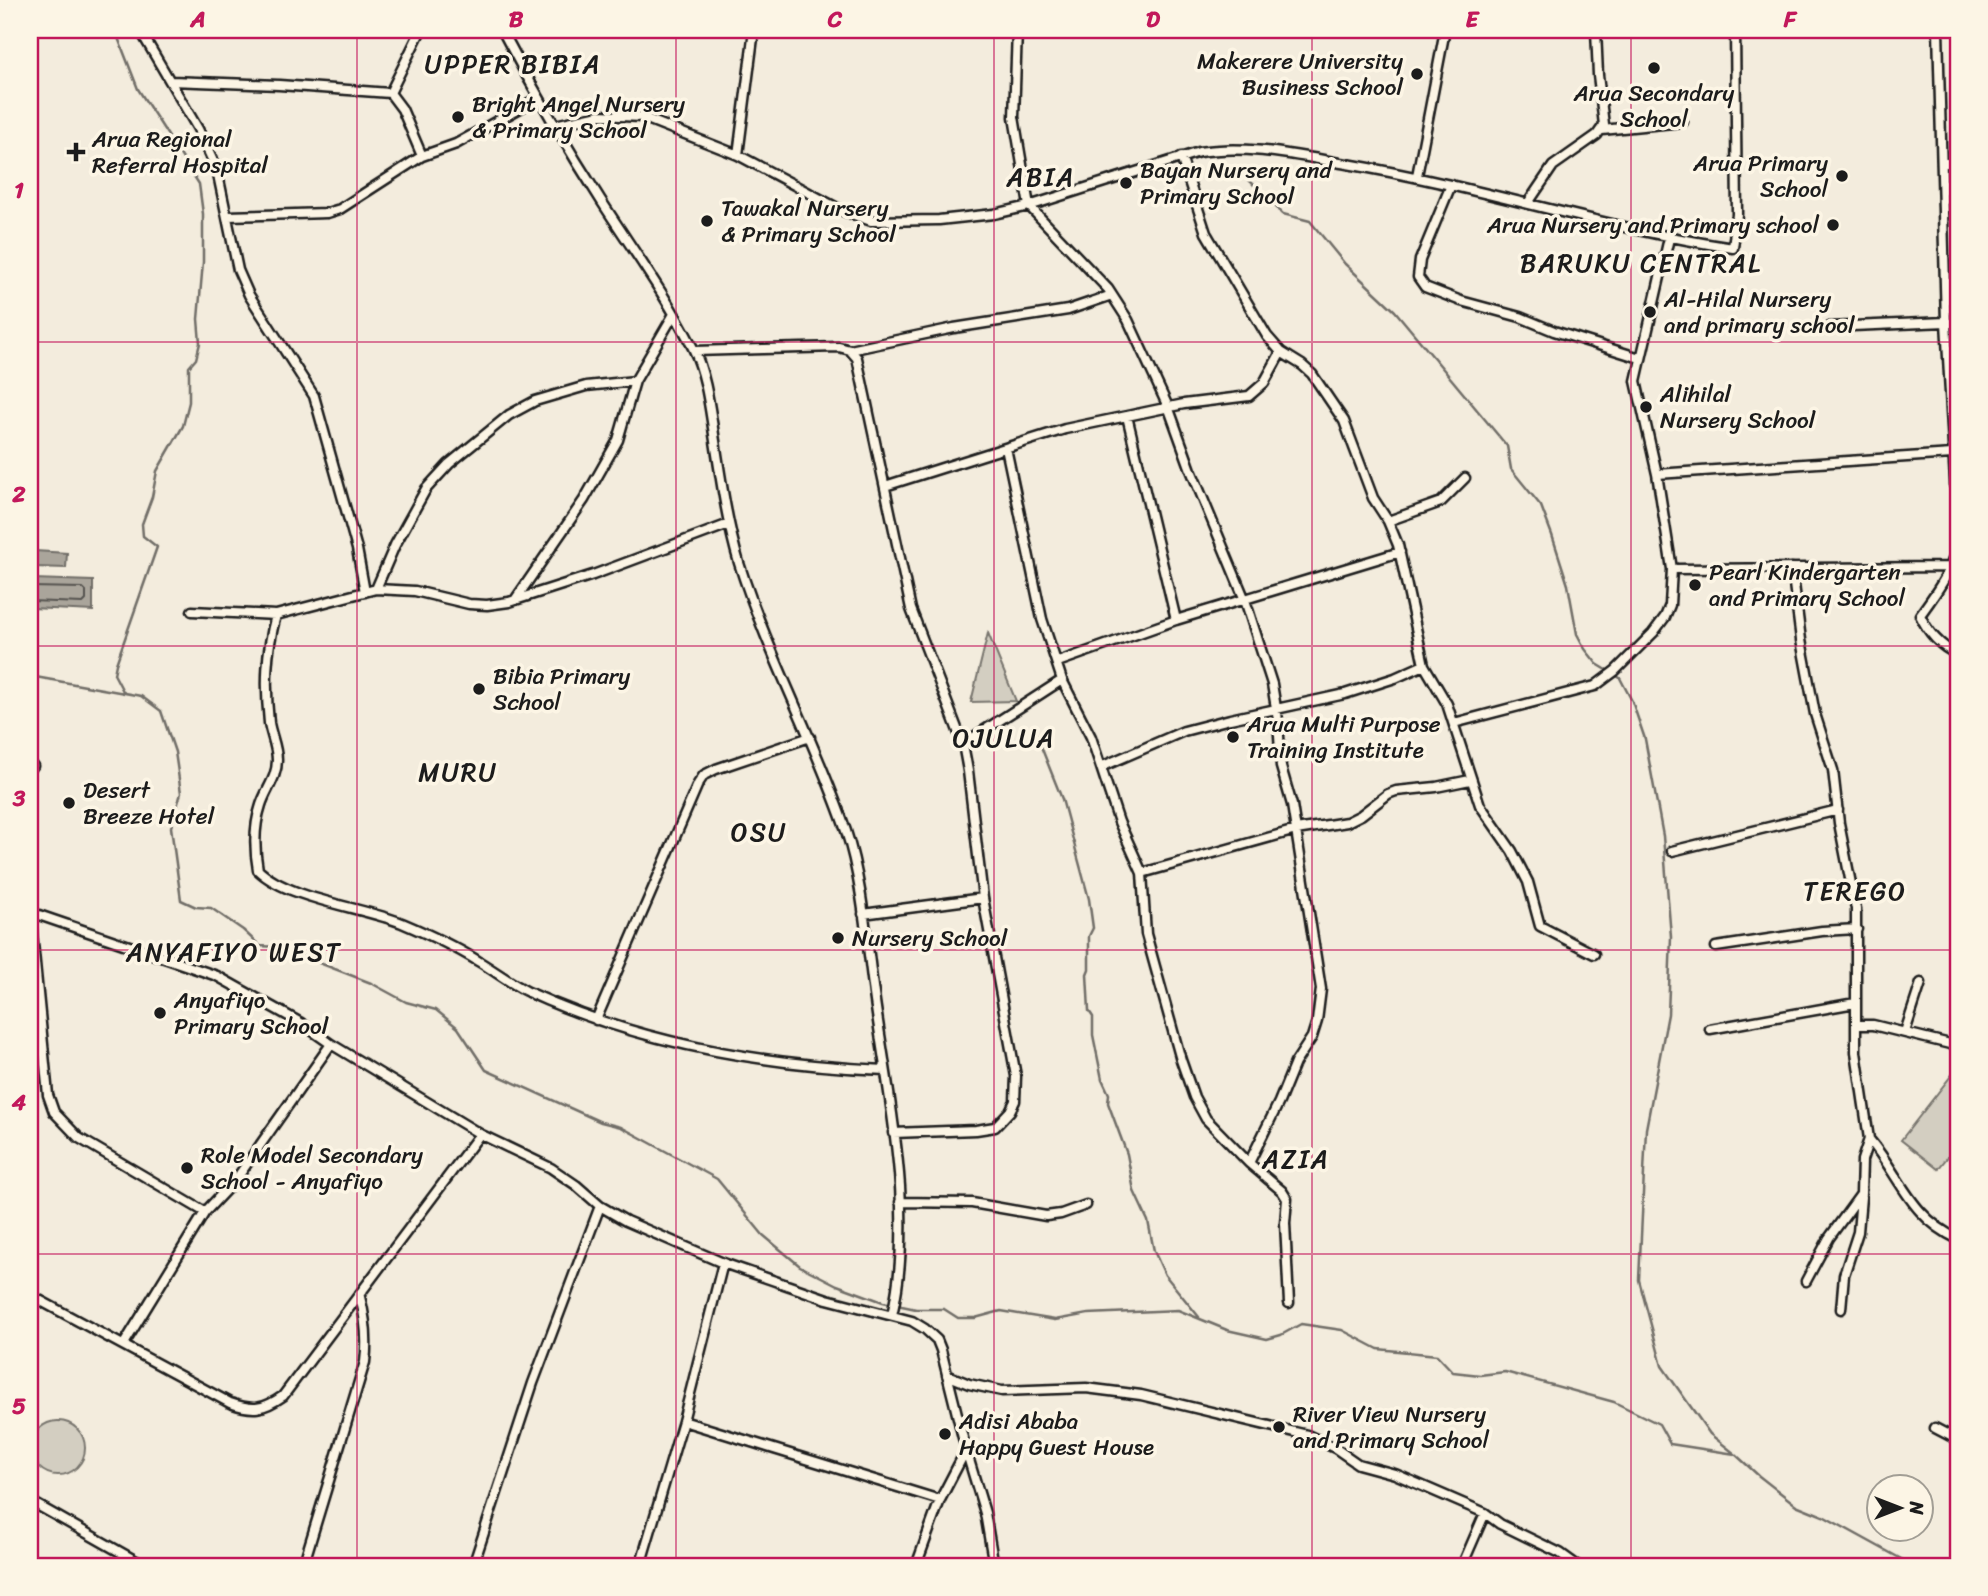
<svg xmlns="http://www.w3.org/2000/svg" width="1988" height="1596" viewBox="0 0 1988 1596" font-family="Sriracha,sans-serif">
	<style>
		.green { fill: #d3cec1; stroke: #78756e; stroke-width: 2 }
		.water { fill: #aaa59b; stroke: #716e68; stroke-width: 2 }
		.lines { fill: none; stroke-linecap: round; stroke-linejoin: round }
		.shore { stroke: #55534f; stroke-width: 2 }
		.stream { stroke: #716e68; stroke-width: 2.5 }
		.street-casing { stroke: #1c1c1c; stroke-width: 13 }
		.street { stroke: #fcf5e5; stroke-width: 8 }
		.grid { fill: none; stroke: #c2185b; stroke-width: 2; stroke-opacity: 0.55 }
		.poi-dot { fill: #1c1c1c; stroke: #fcf5e5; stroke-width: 2.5 }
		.labels { text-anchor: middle; stroke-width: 7; stroke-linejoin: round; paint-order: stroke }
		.poi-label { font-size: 23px; fill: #1c1c1c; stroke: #fcf5e5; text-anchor: start }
		.quarter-label { font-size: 26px; letter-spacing: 2px; fill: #1c1c1c; stroke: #fcf5e5 }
		.neatline { fill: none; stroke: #c2185b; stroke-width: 2.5 }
		.grid-label { font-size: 23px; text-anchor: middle; font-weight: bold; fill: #c2185b }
	</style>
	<rect width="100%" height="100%" fill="#f3ecdd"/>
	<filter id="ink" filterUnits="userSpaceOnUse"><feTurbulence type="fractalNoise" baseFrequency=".0143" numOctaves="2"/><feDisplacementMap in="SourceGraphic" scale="14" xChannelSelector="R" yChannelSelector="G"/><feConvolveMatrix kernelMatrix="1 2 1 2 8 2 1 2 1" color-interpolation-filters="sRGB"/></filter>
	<g filter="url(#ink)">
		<path class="green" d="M988,633L1016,701L971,702Z
			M1958,1067V1144L1938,1169L1901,1140Z
			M31 1448a27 27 0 1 1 54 0a27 27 0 1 1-54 0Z"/>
		<path class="water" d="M35,551L67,553L66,568L34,567Z
			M33,579L93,581V611L32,608Z"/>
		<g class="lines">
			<path class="shore" d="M30,587L83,588L86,591V600L83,603L30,601"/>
			<path class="stream" d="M117,35L138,89L199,184L203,214V262L198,319L200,343L196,359L189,367V402L183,426L157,471L152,497L142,524L143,536L157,547L116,664L114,674L124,693
				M1245,176L1283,214L1310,221L1345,264L1395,311L1507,446L1511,469L1541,506L1552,535L1568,585L1577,634L1585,649L1597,664L1620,678L1632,701L1645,739L1663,836L1671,937L1668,1014L1646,1129L1639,1280L1662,1366L1710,1434L1735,1454
				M30,676L141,696L161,711L175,752L181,793L171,827L181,900L196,907L211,908L243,930L260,946L278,947L371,983L406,1002L436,1010L458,1028L486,1070L601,1122L621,1127L717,1179L763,1235L800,1266L837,1285L883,1302L916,1309H944L958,1318H975L1001,1311L1055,1320L1088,1314L1178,1310L1227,1330L1267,1339L1281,1335L1301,1324L1342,1330L1378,1349L1437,1355L1453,1372L1480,1375L1505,1372L1614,1402L1659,1424L1670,1444L1735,1454L1759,1476L1796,1505L1823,1516L1914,1566
				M1036,734L1062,799L1089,899L1093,928L1089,936V969L1087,974L1089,1011L1093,1017V1035L1102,1079L1109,1094L1108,1103L1127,1154L1134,1191L1148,1221L1154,1251L1165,1275L1199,1317"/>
			<defs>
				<path id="street" d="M140,30L198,129L217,170L238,270L249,295L314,396L357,549L365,592
					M502,30C533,89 566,146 602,202C633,250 667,297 693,348C705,372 709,402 713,428C720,473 726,519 739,563C768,655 815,740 846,831C862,879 867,944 874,994C888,1097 916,1212 892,1315
					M1017,30L1014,117L1029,206L1108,289L1128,320L1169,409L1191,470L1245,600L1272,684L1278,720L1281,767L1292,805L1321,989L1317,1021L1312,1037L1295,1063L1279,1102L1249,1163L1282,1191L1287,1199L1285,1223L1289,1303
					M1938,30L1946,322L1958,536C1956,567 1938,590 1920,615C1927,631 1941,648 1958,654
					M171,81L279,85L390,93L402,109L422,156
					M390,93L421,30
					M555,125L599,115L642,117L738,155L843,211L871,221L939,220L994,214L1029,206L1199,152C1247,144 1299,156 1347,164C1477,186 1603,228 1733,248L1737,214L1735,30
					M1602,130L1683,122
					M738,155L754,30
					M1181,157L1206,233L1267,336L1281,352L1302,365L1312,374L1344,421L1373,498L1388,521L1398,545L1424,665L1447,704L1480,805L1512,851L1528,882L1540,926L1594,954
					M1942,163H1958
					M1417,176L1445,30
					M1451,185L1420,260L1418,277L1425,287L1461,301L1520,317L1554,331L1640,358
					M1528,203L1553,166L1597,135L1604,125L1598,75L1596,30
					M228,216L327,213L340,209L422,156L456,144L538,98
					M1945,282H1958
					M1829,327L1946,322L1958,324
					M850,350L954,328L1068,310L1112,295
					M695,351L839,347L850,350L857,358L911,609L963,744L968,771L983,898L1016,1076L1015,1101L1010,1111L995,1127L976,1130L893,1133
					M1127,416L1176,620
					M1006,448L1042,619L1062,680L1091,737L1119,822L1142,873L1146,934L1181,1060L1194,1097L1206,1119L1249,1163
					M1657,474L1952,454
					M885,486L1065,429L1184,404L1249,396L1264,383L1281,352
					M1388,521L1441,502L1465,478
					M729,524L593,575L509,602L487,605L469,604L415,591L376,589L276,615C266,652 265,685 269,723C271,735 277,747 277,760C277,778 266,789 261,805C254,826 254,848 258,870C288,899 361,907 402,923C428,934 454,946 478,961C495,971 510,983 528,992C639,1043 763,1065 885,1070
					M1792,568L1801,640L1815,714L1833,770L1839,823L1856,909V1052L1869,1139L1862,1160L1861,1194L1829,1238L1806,1281
					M1672,569L1951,567
					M376,589L395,545L426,489L449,464L509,415L535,401L586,386L635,381
					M515,600L584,500L618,440L635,381L674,314
					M192,611L276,615
					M1058,662L1176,620L1400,552
					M1454,723L1595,686L1615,671L1653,633L1665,617L1670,605L1672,569L1657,474L1636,381L1669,238
					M963,744L1062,680
					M30,765L33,766
					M1101,767L1184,731L1230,719L1345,694L1395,678L1424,665
					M1672,851L1838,810
					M1142,873L1296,830L1347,822L1361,815L1388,794L1396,791L1436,787L1470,780
					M30,912L217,976L301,1023L331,1044L480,1134L551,1168L576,1185L600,1206L626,1221L723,1263L827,1299L912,1321L925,1329L937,1340L941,1350L966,1450L985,1513L994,1566
					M30,912L48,1095L54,1112L79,1138L205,1212
					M863,914L983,898
					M1716,947L1822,931L1857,929
					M596,1020L698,784L704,775L716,769L810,737
					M1856,1025H1873L1958,1046
					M1710,1029L1855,1003
					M1905,1032L1921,983
					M1869,1139C1902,1178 1909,1216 1958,1239
					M900,1202L972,1203L1046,1216L1061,1214L1086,1205
					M30,1295L230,1403C253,1411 263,1410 283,1396L480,1134
					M1841,1309L1844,1275L1858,1232L1861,1197
					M124,1344L205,1212L237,1178L331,1044
					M947,1375L969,1384L1002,1391L1086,1388L1141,1395L1307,1435L1335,1448L1358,1464L1395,1474L1485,1513L1500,1524L1560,1553L1578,1566
					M683,1421L940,1500
					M1935,1428L1958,1440
					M30,1501L145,1566
					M303,1566L365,1362C368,1339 366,1320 360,1297
					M473,1566L533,1383L600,1206
					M640,1566L683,1421L723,1263
					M916,1566L940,1500L966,1450
					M1462,1566L1485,1513"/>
			</defs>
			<use href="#street" class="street-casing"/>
			<use href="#street" class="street"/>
		</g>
	</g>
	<path class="grid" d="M357,30V1566M676,30V1566M994,30V1566M1312,30V1566M1631,30V1566M30,342H1958M30,646H1958M30,950H1958M30,1254H1958"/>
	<g class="poi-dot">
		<circle cx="1654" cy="68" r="7"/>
		<circle cx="1417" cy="74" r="7"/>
		<circle cx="458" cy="117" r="7"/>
		<path d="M72.5 141.5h7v7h7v7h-7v7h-7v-7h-7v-7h7z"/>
		<circle cx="1842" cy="176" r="7"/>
		<circle cx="1126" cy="183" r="7"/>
		<circle cx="707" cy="221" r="7"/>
		<circle cx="1833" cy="225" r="7"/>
		<circle cx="1650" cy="312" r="7"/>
		<circle cx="1646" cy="407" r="7"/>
		<circle cx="1695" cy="585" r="7"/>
		<circle cx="479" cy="689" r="7"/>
		<circle cx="1233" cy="737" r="7"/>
		<circle cx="69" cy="803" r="7"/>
		<circle cx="838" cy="938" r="7"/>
		<circle cx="160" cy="1013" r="7"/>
		<circle cx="187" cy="1168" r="7"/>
		<circle cx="1279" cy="1427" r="7"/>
		<circle cx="945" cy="1434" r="7"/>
	</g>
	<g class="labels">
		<g class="poi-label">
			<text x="1403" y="69" text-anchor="end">Makerere University<tspan x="1403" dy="26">Business School</tspan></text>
			<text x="1654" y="101" text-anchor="middle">Arua Secondary<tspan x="1654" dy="26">School</tspan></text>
			<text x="472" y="112">Bright Angel Nursery<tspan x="472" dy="26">&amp; Primary School</tspan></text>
			<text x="92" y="147">Arua Regional<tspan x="92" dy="26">Referral Hospital</tspan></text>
			<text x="1828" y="171" text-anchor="end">Arua Primary<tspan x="1828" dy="26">School</tspan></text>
			<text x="1140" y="178">Bayan Nursery and<tspan x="1140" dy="26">Primary School</tspan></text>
			<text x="721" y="216">Tawakal Nursery<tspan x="721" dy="26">&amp; Primary School</tspan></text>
			<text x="1819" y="233" text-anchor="end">Arua Nursery and Primary school</text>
			<text x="1664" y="307">Al-Hilal Nursery<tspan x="1664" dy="26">and primary school</tspan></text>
			<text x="1660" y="402">Alihilal<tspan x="1660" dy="26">Nursery School</tspan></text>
			<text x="1709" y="580">Pearl Kindergarten<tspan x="1709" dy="26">and Primary School</tspan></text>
			<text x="493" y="684">Bibia Primary<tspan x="493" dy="26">School</tspan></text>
			<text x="1247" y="732">Arua Multi Purpose<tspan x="1247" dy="26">Training Institute</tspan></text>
			<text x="83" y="798">Desert<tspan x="83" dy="26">Breeze Hotel</tspan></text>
			<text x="852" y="946">Nursery School</text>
			<text x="174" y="1008">Anyafiyo<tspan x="174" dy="26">Primary School</tspan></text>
			<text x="201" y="1163">Role Model Secondary<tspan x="201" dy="26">School - Anyafiyo</tspan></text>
			<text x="1293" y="1422">River View Nursery<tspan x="1293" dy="26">and Primary School</tspan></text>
			<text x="959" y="1429">Adisi Ababa<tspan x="959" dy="26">Happy Guest House</tspan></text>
		</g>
		<g class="quarter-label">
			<text x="513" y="73">UPPER BIBIA</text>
			<text x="1041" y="186">ABIA</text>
			<text x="1641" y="272">BARUKU CENTRAL</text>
			<text x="1004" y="747">OJULUA</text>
			<text x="458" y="781">MURU</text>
			<text x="759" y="841">OSU</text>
			<text x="1855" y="900">TEREGO</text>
			<text x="234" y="961">ANYAFIYO WEST</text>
			<text x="1296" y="1168">AZIA</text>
		</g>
	</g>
	<rect width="1988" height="1596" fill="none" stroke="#fcf5e5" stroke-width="77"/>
	<g transform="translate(1900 1508) rotate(90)"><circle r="33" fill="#fcf5e5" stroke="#a29e95" stroke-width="2"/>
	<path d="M0-5L12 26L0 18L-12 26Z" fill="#1c1c1c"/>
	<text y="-10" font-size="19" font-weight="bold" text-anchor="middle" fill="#1c1c1c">N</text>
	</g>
	<rect x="38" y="38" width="1912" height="1520" class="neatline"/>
	<g class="grid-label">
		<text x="198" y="27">A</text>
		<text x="516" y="27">B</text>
		<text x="835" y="27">C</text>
		<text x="1153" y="27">D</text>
		<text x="1472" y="27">E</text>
		<text x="1790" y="27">F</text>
		<text x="19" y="198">1</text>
		<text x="19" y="502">2</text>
		<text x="19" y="806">3</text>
		<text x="19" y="1110">4</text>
		<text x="19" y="1414">5</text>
	</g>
</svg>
